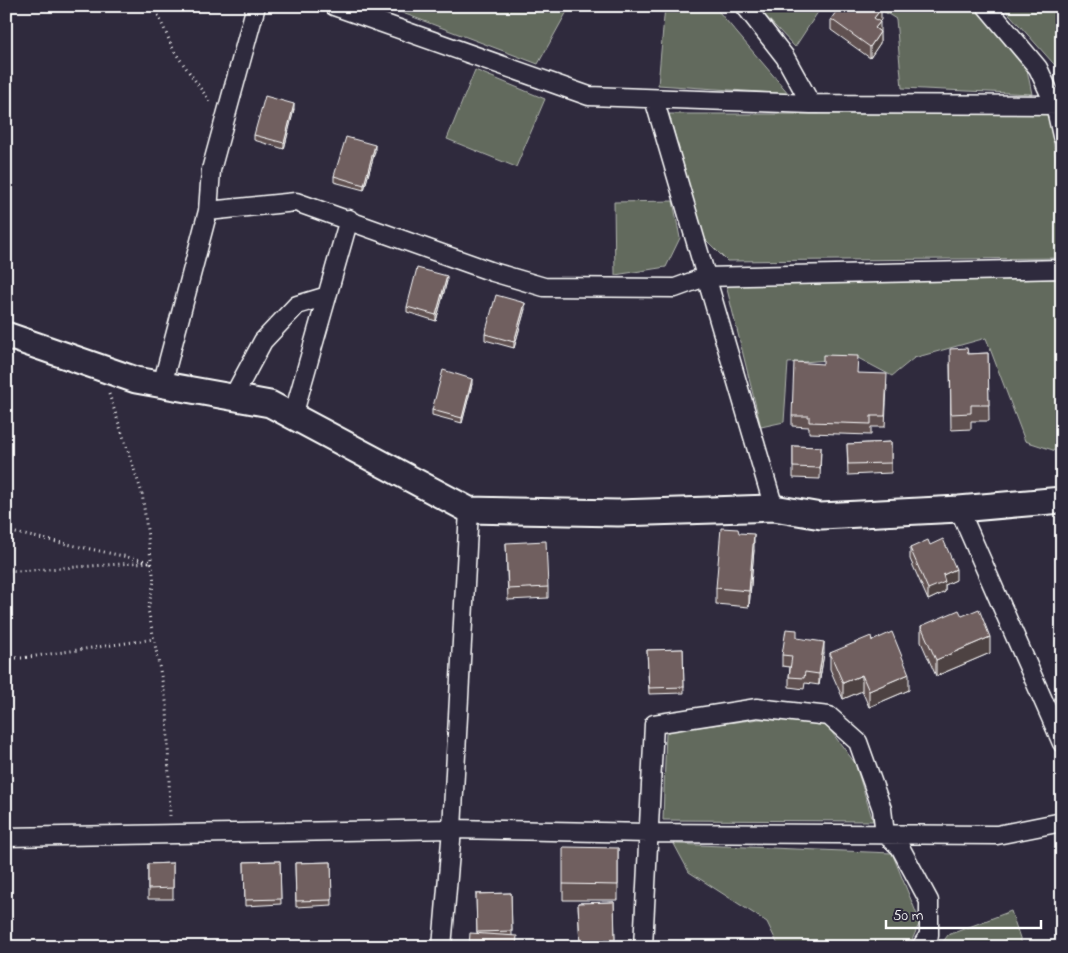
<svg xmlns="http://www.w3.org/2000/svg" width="1068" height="953" viewBox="0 0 1068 953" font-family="'Indie Flower',sans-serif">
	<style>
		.green { fill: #626a5d; stroke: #b0b4ae }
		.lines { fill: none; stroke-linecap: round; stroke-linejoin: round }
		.street-casing { stroke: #fff; stroke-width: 21 }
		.secondary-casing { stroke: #fff; stroke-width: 29 }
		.path { stroke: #fff; stroke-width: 3; stroke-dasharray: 1 4; stroke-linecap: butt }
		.street { stroke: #2f2a3d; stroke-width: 18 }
		.secondary { stroke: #2f2a3d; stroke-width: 25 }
		.wall { fill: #605151; stroke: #fff }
		.shaded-wall { fill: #4e4242; stroke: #fff }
		.building { fill: #705e5e; stroke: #fff }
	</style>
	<rect width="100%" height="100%" fill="#2f2a3d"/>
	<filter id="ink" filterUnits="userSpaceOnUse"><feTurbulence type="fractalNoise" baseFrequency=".02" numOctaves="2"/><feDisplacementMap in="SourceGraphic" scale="10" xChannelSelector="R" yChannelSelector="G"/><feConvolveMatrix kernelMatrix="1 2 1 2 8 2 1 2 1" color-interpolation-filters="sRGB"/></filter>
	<g filter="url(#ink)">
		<path class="green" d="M384,6H570L538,64Z
			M665,6H714L789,94L658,85Z
			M756,6H822L795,47Z
			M875,6H974L1025,60L1032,94L902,88L896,19Z
			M1002,6H1062V73Z
			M475,70L545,99L516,167L447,139Z
			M669,114H1049L1062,198V258L727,261L702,236Z
			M673,201L680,238L666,267L615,275L614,202Z
			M1062,279V453L1025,441L986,338L914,358L892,376L858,358L788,363L784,422L761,427L726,285Z
			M759,719L824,722L855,763L873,821L663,820L666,731Z
			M674,844L892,853L920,922L909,947H779L767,922L689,872Z
			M1011,911L1023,947H939L948,935Z"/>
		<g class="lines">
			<defs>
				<path id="street" d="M334,6L589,96L811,104L1062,105
					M745,6L785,57L811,104
					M986,6L1038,68L1055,105L1062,136
					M654,99L774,508
					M208,211L296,202L493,272L544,287L675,288L705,277L1062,269
					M162,385L208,211L211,170L256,6
					M233,397L263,341L297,305L327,296
					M293,416L349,219
					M959,509L1062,743
					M6,837L452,829L648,833L997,835L1062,822
					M442,947L452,829L469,510
					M643,947L654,724L757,708L829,716L858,742L882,809L885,834L900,847L929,901V935L921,947"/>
				<path id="secondary" d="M6,335L136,380L270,404L469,510L618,513L774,508L821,516L959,509L1062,500"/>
			</defs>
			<use href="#street" class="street-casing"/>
			<use href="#secondary" class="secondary-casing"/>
			<path class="path" d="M154,6L174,51L211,103
				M109,394L142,493L154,581L148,609L167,706L170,816
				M6,531L151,562L17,571L6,570
				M6,658H22L154,639"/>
			<use href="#street" class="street"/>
			<use href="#secondary" class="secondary"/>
		</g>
		<path class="wall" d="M847,8L881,20L879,21L880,43L870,58L831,30V19Z
			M294,109L284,149L254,140V135Z
			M375,151L364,190L334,182V176Z
			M447,281L436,321L407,312V307Z
			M525,309L514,348L485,340V334Z
			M988,353L989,421H971V429L951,430L950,364L968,354Z
			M858,373L887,385L885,427H871V435L809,433V427L792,426V416Z
			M472,384L462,423L432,415V410Z
			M891,442V473L848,475L847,444Z
			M793,446L821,447L820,479L793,478Z
			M739,533L754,550L749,607L716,604V588Z
			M506,543L548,587V598L508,600Z
			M930,545L956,580L945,585V592L928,600L910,559V548Z
			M962,616L990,653L936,676L921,642V626Z
			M797,638L824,653L819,685L805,683L804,689L789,687V677L790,667L782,666V655Z
			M872,641L909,690L869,707L862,691L843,699L830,669V653Z
			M683,649L684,693L649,694L647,650Z
			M618,848V900H563V884Z
			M280,861L281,904L245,906L244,862Z
			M331,862L332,905L296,907L295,863Z
			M173,863V899H148V864Z
			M511,893L512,935L517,947L477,933L476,894Z
			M614,902L615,946L580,947L578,903Z"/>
		<path class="shaded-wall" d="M881,9V20L874,28V18Z
			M880,22V32L875,28Z
			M880,32V43L870,58V47Z
			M294,104V109L284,149V143Z
			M375,145V151L364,190V185Z
			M447,276V281L436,321V315Z
			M525,303V309L514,348V342Z
			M472,379V384L462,423V418Z
			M754,534V550L749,607V591Z
			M956,569V580L945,585V592L928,600V589L943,575Z
			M990,637V653L936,676V660Z
			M824,642V653L819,685V674Z
			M909,674V690L869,707V691Z
			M862,675V691L843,699V683Z"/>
		<path class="building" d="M840,6H844L847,8L849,6H877L881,9L874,18L880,22L875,28L880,32L870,47L831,19Z
			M265,96L294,104L284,143L254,135Z
			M346,137L375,145L364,185L334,176Z
			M417,268L447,276L436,315L407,307Z
			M496,295L525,303L514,342L485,334Z
			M967,348L968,354L988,353L989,405H971V413L951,414L950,349Z
			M823,355L858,356L857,373L887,374L885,416H871V424L809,422V416H792L794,362L823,364Z
			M443,370L472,379L462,418L432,410Z
			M891,442V463L848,464L847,444Z
			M793,446L821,447L820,468L793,467Z
			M721,528L738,529L739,533L754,534L749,591L716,588Z
			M943,539L956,569L943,575L945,582L928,589L910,548L928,540L930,545Z
			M546,541L548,587L508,589L506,543Z
			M979,609L990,637L936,660L921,626L959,610L962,616Z
			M786,629L797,630V638L824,642L819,674L805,672L804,678L789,677L792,656L782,655Z
			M892,632L909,674L869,691L862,675L843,683L830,653L871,636L872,641Z
			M683,649L684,687L649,688L647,650Z
			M563,847L618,848V885L563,884Z
			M280,861L281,899L245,900L244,862Z
			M331,862L332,900L296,901L295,863Z
			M173,863V888L148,889V864Z
			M511,893L512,931L477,932L476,894Z
			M614,902L615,940L580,942L578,903Z
			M470,933L517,936L516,947H469Z"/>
	</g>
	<rect width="1068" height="953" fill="none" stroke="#2f2a3d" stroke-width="25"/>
	<rect x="12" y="12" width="1043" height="928" fill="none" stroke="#fff" stroke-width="2" filter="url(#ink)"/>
	<path d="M886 920v8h155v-8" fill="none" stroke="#ffffff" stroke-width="2.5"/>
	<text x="893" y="920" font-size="15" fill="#ffffff" stroke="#2f2a3d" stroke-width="4" paint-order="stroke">50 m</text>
</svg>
